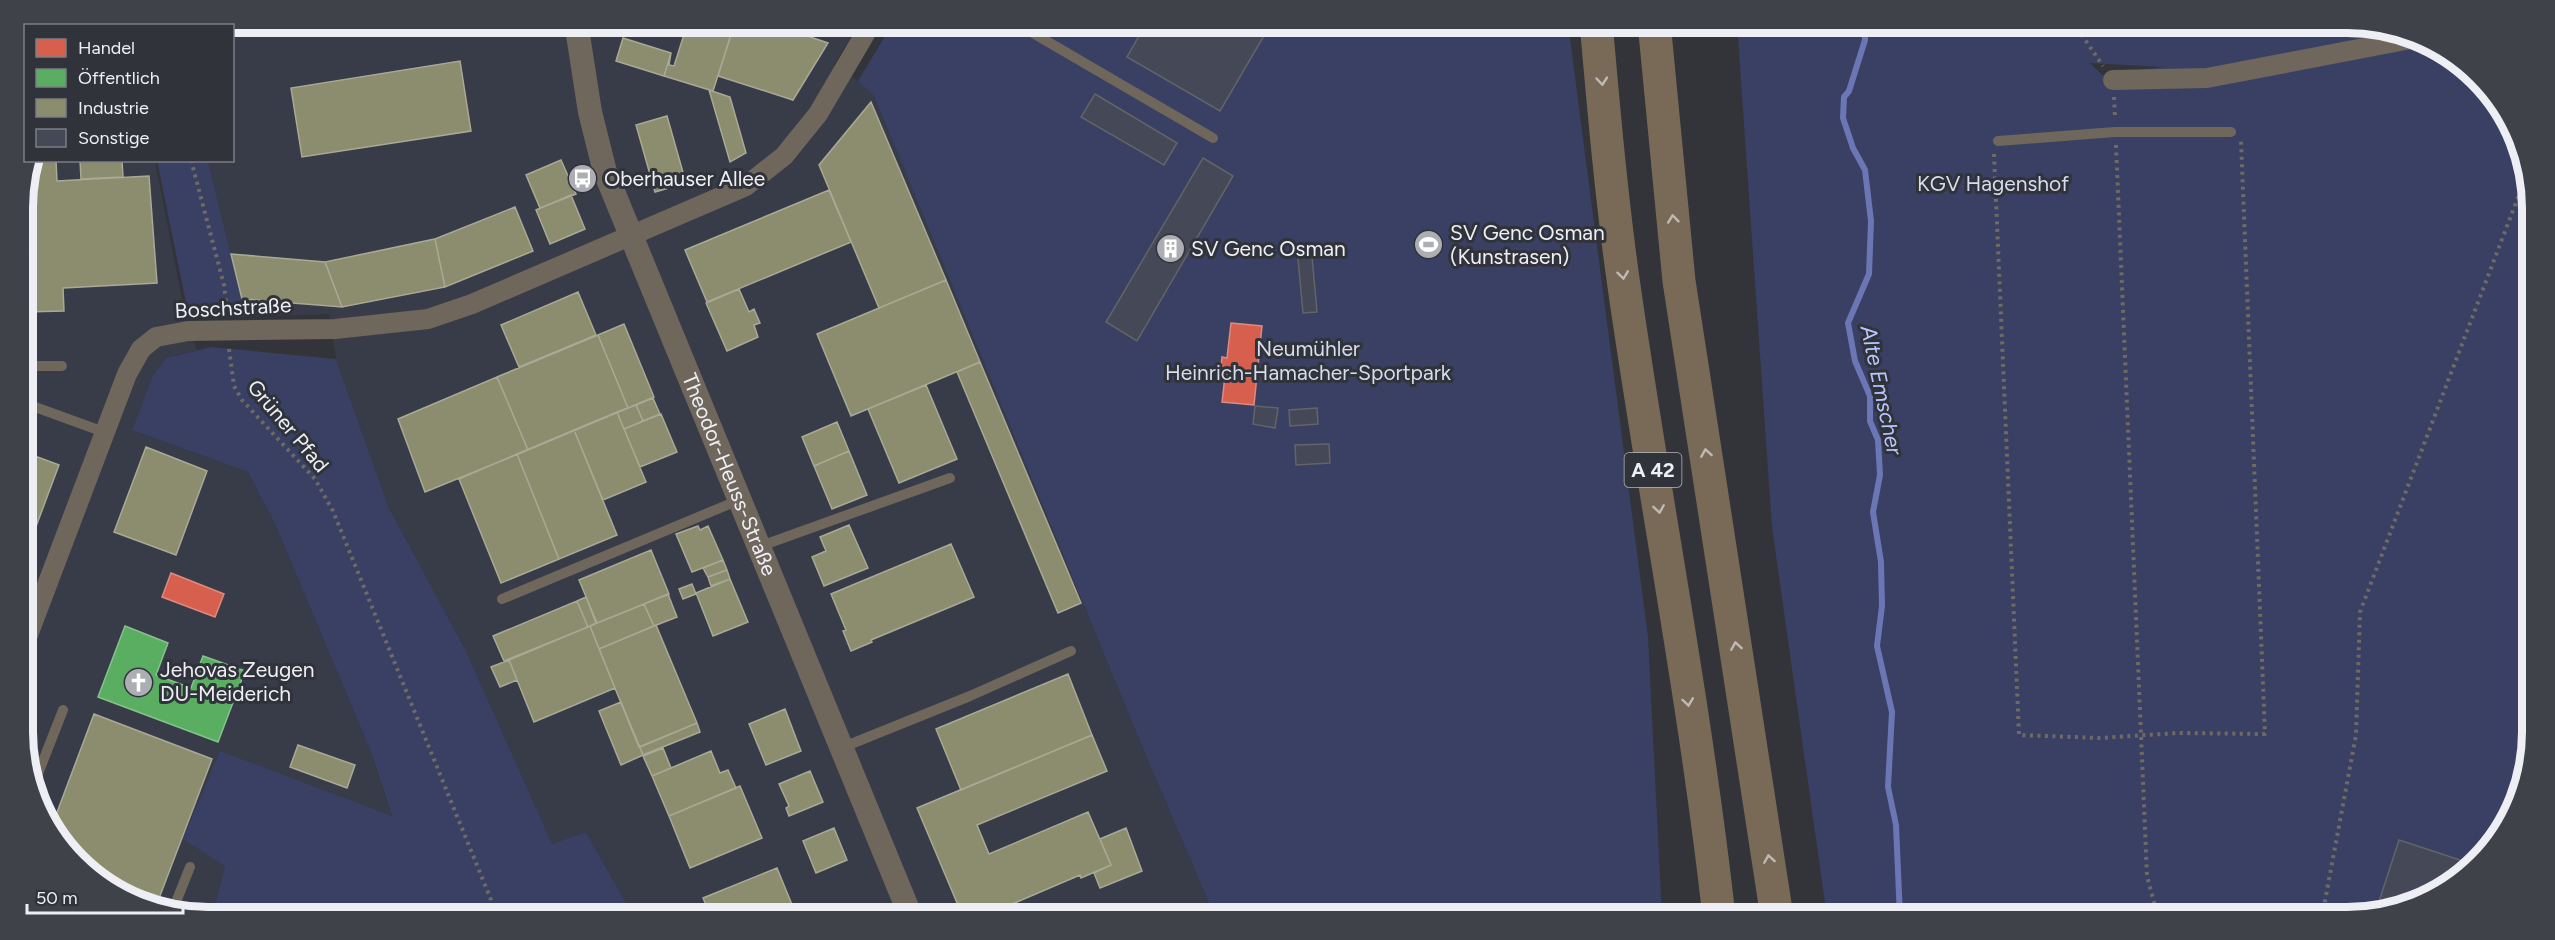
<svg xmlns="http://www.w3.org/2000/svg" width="2555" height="940" viewBox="0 0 2555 940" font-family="Figtree,sans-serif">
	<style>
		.built { fill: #383b48 }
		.green { fill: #394063; fill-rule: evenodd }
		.shops { fill: #d6604d; stroke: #dd8b7f; stroke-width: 1.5 }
		.public { fill: #5aae61; stroke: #86c28d; stroke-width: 1.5 }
		.industry { fill: #8c8c6e; stroke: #a9aa96; stroke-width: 1.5 }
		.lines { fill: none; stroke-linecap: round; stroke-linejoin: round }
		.stream { stroke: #6b76b5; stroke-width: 6 }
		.building { fill: #454856; stroke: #636468; stroke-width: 1.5 }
		.path { stroke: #706a64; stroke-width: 4; stroke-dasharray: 3 4.5; stroke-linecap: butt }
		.service { stroke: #6f665c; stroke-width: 10 }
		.minor { stroke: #6f665c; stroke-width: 20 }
		.tertiary { stroke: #6f665c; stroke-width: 24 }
		.motorway { stroke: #796a58; stroke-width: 33 }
		.oneway { stroke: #bfbab6 }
		.labels { text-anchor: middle; stroke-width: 6; stroke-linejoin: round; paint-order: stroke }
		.shield { fill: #31333b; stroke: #b5b7bc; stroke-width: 1.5 }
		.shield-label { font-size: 20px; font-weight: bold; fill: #eeeff4 }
		.poi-label { font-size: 21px; fill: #eeeff4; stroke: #31333b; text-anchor: start }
		.park-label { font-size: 21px; fill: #d6dbee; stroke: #31333b }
		.street-label { font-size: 21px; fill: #eeeff4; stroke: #31333b }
		.water-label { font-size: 22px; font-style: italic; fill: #b8c5fe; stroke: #31333b }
		.rim { fill: none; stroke: #eeeff4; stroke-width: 8 }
	</style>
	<rect width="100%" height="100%" fill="#333439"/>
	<path class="built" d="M208,22L859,23L834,65L858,81L874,96L1144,751L1215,917H634L586,832L552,845L466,651L388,506L336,359L329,314L246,317L208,161L232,160V26H193Z
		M32,161H155L188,330L197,350L166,358L153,375L132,430L248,472L275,524L371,752L392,817L225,866L212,917L149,908L69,855L26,768L23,195Z"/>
	<path class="green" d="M893,23H1568L1648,637L1662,917H1215L1144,751L874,96L858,81Z
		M1737,23H2347L2406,32L2487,86L2518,137L2531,183L2532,732L2523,791L2501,835L2460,879L2407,908L2359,917H1827L1772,527ZM2090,63L2162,67L2102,75Z
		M157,161H208L246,317H189Z
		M211,347L336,359L388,506L466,651L552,844L586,832L634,917H212L225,866L183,839L220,751L392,816L371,752L275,524L248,472L132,430L153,375L166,358Z"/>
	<path class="shops" d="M1231,323L1262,326L1254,405L1222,402L1226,367L1221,366L1222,357L1227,358Z
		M171,573L224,594L215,617L162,597Z"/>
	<path class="public" d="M125,626L168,643L156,675L191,688L203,656L245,671L218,742L98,697Z"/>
	<path class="industry" d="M688,22H735L713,91L664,76L671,53L669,65L674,66Z
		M735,22H766L828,43L793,100L718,76Z
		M793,22H815L806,36L789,30Z
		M820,22H840L835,31Z
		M623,38L671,53L664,76L616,61Z
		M460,61L471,131L302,157L291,88Z
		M709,90L730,97L746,153L730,162Z
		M871,102L946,280L879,308L819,165Z
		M667,116L686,183L655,192L636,125Z
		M32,160H56L57,181L149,176L157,283L63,288L64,311L24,312L23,195Z
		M80,160H122L123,177L81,179Z
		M561,160L576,194L540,208L526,175Z
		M829,190L851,242L707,302L685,250Z
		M571,195L585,229L550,244L536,210Z
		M515,207L533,251L445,287L435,239Z
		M435,239L445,287L342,307L325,262Z
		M231,254L325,262L342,307L242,299Z
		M946,280L980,362L851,416L817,334Z
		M739,289L749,312L754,309L760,323L754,325L758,337L727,351L706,303Z
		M578,292L596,335L519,367L501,325Z
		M624,324L654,397L628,408L598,335Z
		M598,335L628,408L528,450L497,377Z
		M980,362L1081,603L1058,613L957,372Z
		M497,377L528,450L425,492L398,419Z
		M926,385L957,459L899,483L868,409Z
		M653,398L660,414L643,421L636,405Z
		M636,405L643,421L624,429L617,412Z
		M617,412L646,482L603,500L574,430Z
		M661,414L677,452L640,467L624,429Z
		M837,422L849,451L814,466L802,437Z
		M574,430L617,535L559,559L517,454Z
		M146,447L207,471L176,555L114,532Z
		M849,451L867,495L832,509L814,466Z
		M24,452L59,465L25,556Z
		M517,454L559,559L501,583L459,479Z
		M849,525L868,568L824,586L812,557L826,551L820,537Z
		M698,526L700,530L708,526L723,560L692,572L676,534Z
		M951,544L974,597L871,640L872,642L851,651L843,631L846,630L831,594Z
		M651,550L669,594L597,623L579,580Z
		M723,560L727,570L708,577L703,568Z
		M727,570L730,579L711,586L708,577Z
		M730,579L748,622L713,636L696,593Z
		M692,584L696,594L683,599L679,589Z
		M668,594L677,617L654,626L644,604Z
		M586,597L596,623L588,627L577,601Z
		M577,601L588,627L504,661L493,636Z
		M644,604L654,626L599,649L590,626Z
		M656,625L697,723L639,747L599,649Z
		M590,626L615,688L534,722L509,660Z
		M509,660L517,680L500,687L491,667Z
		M1068,674L1092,735L961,790L936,729Z
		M621,702L643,755L621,765L599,711Z
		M785,709L801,751L766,765L749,724Z
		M94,714L212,759L155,909L149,908L69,855L53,823Z
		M697,723L700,732L643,755L640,747Z
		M1092,735L1107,771L977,825L989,854L1088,812L1111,865L1081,878L1080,875L996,911L997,913L987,917H963L917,808Z
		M298,745L355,765L347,788L290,767Z
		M663,748L671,768L652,776L643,756Z
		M711,751L720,773L728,770L736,788L669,816L652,776Z
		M810,771L823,802L789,816L786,808L789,806L779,784Z
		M740,786L762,838L690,868L669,816Z
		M834,828L847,860L816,873L803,841Z
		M1126,828L1142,871L1100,888L1094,873L1111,865L1100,839Z
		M777,868L795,912L781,917H711L703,898Z"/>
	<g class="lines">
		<path class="stream" d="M1864,22L1865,40L1849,91L1844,97L1843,118L1853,148L1865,170L1871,221L1869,274L1848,323L1855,361L1870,396V421L1878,440L1880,475L1873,512L1881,562L1882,606L1877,646L1892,712L1888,787L1896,825L1900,917"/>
	</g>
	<path class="building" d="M1147,22H1272L1220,111L1127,57Z
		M1095,94L1177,143L1164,165L1081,117Z
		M1203,158L1233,176L1137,341L1106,322Z
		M1311,245L1317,312L1303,313L1297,248Z
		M1255,406L1278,408L1275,428L1253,424Z
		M1317,408L1318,424L1290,426L1289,410Z
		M1329,444L1330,463L1296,465L1295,445Z
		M2399,840L2457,859L2473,865L2460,879L2407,908L2375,914Z"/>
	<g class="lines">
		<path class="path" d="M2073,22L2103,66
			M2114,97L2115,117
			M2116,145L2147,876L2158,917
			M1994,154L2019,735L2100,738L2178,733L2265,734L2241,141
			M191,160L224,285L227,311
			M229,349L234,386L242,400L315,479L333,511L498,917
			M2322,917L2356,735L2360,612L2528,171"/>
		<path class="service" d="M1014,22L1213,138
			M1998,141L2115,132H2231
			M24,366H62
			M24,416L26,412L35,407L104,432
			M758,547L950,478
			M502,599L739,500
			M841,748L970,696L1071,651
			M34,784L63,710
			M172,912L190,867"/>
		<path class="minor" d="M2113,80L2207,78L2416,38
			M25,643L127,374L141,349L156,337L188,331L335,329L428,319L472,304L746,186L784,156L818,114L872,22"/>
		<path class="tertiary" id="s1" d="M576,22L590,112L605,172L911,917"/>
		<path class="motorway" d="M1596,22C1604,113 1612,204 1625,293C1655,501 1696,708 1719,917
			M1654,22L1679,281L1777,917"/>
	</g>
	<defs><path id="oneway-chevron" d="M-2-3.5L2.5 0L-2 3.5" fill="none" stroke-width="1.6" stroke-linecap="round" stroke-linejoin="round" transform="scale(1.5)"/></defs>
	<g class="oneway">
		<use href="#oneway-chevron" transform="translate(1602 81) rotate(85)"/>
		<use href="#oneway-chevron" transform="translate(1673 219) rotate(-96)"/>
		<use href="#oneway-chevron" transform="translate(1623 275) rotate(83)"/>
		<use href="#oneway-chevron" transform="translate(1706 453) rotate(-99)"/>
		<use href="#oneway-chevron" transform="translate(1659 509) rotate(81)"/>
		<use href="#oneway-chevron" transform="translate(1736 646) rotate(-99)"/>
		<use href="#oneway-chevron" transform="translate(1688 702) rotate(82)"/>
		<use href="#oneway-chevron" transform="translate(1769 859) rotate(-99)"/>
	</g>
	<defs>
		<symbol id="bus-disc" viewBox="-11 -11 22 22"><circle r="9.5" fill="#adaeb3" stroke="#31333b"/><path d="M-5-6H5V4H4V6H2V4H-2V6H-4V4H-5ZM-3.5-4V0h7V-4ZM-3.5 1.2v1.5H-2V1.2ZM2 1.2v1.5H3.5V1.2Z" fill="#fff"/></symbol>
		<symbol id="stadium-disc" viewBox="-11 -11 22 22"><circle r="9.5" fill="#adaeb3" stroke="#31333b"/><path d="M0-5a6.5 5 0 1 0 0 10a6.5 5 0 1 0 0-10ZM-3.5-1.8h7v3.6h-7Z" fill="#fff"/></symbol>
		<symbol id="building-disc" viewBox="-11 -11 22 22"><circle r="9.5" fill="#adaeb3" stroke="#31333b"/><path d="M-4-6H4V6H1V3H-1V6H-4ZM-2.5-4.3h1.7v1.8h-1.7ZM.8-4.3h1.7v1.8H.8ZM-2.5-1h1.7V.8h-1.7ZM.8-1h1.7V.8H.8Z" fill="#fff"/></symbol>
		<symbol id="church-disc" viewBox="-11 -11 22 22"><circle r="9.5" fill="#adaeb3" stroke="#31333b"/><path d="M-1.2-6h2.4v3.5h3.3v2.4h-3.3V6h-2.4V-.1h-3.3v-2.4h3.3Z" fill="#fff"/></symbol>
	</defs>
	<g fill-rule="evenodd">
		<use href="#bus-disc" x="566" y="162" width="33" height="33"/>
		<use href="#stadium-disc" x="1412" y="228" width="33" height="33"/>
		<use href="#building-disc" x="1154" y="232" width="33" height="33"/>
		<use href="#church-disc" x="122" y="666" width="33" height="33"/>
	</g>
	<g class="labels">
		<rect class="shield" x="1624.5" y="453" width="57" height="34" rx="4.5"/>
		<g class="shield-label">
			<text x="1653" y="477">A 42</text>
		</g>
		<g class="poi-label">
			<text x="604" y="186">Oberhauser Allee</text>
			<text x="1450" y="240">SV Genc Osman<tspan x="1450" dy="24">(Kunstrasen)</tspan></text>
			<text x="1191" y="256">SV Genc Osman</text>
			<text x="160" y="677">Jehovas Zeugen<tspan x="160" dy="24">DU-Meiderich</tspan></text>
		</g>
		<g class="park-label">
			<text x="1993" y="191">KGV Hagenshof</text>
			<text x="1308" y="356">Neumühler<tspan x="1308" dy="24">Heinrich-Hamacher-Sportpark</tspan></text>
		</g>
		<g class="street-label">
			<text transform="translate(233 308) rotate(-3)" y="7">Boschstraße</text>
			<text transform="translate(288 426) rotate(50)" y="7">Grüner Pfad</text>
			<text dy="7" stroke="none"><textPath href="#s1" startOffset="480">Theodor-Heuss-Straße</textPath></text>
		</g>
		<g class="water-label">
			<text transform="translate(1882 390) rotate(78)" y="8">Alte Emscher</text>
		</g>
	</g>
	<path d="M0 0H2555V940H0ZM208 33H2347A175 175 0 0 1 2522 208V732A175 175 0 0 1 2347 907H208A175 175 0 0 1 33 732V208A175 175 0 0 1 208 33Z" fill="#40424a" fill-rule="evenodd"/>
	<path class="rim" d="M208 33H2347A175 175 0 0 1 2522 208V732A175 175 0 0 1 2347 907H208A175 175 0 0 1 33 732V208A175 175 0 0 1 208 33Z"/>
	<rect x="24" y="24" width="210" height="138" fill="#31333b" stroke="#7d7e85" stroke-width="1.5"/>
	<rect x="36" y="39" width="30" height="18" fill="#d6604d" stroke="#7d7e85" stroke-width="1.5"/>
	<text x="78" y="54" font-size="18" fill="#eeeff4">Handel</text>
	<rect x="36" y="69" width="30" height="18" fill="#5aae61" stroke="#7d7e85" stroke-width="1.5"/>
	<text x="78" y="84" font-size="18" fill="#eeeff4">Öffentlich</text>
	<rect x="36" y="99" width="30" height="18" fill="#8c8c6e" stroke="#7d7e85" stroke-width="1.5"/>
	<text x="78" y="114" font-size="18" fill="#eeeff4">Industrie</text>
	<rect x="36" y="129" width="30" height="18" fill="#454856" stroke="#7d7e85" stroke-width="1.5"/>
	<text x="78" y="144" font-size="18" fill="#eeeff4">Sonstige</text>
	<path d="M27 904v9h156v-9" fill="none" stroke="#eeeff4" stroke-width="3"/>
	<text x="36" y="904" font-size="18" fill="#eeeff4" stroke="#31333b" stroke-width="4.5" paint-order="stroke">50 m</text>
</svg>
